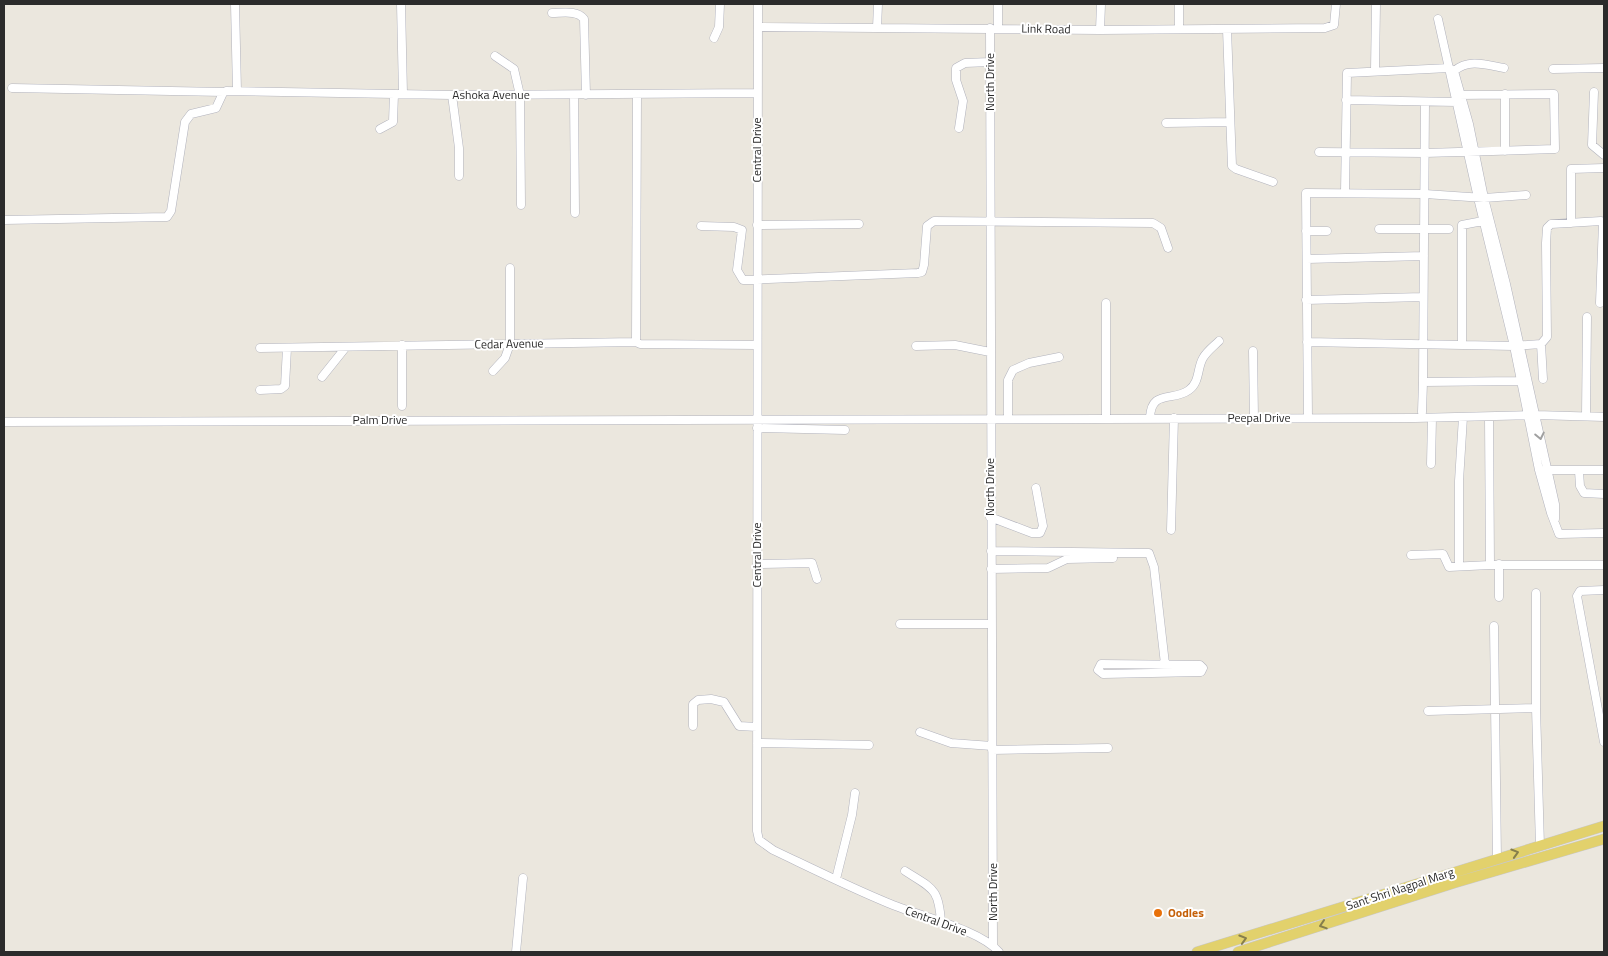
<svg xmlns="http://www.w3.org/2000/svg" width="1608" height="956" viewBox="0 0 1608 956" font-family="'Titillium Web',sans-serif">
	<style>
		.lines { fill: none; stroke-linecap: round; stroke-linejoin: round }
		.minor-casing { stroke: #b2b3bd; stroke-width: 9 }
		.major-casing { stroke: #c8c8c8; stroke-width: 11 }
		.minor { stroke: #fff; stroke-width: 8 }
		.major { stroke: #e2d16c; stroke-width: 10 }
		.oneway { stroke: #a0a0a0 }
		.oneway2 { stroke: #867e4c }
		.food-dot { fill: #e8710a; stroke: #fff; stroke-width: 2 }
		.labels { text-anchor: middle; stroke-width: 4; stroke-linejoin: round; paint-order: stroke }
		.street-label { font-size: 12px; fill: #2b2b2b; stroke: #fff }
		.food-label { font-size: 12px; font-weight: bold; fill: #c56008; stroke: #fff; text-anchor: start }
	</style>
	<rect width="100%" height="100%" fill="#ebe7de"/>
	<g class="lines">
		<defs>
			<path id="minor" d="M235,4L237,91
				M401,4L403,94
				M758,4L757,831L759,840L773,850C811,868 849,887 888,903C918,916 979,929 999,952
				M998,4V29
				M552,13C563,13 577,10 584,19L586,95
				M1438,19L1478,198L1514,346L1539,470L1551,513L1559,534L1604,533
				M758,27L1100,30L1325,28L1334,25L1336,4
				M877,28L878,4
				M990,28L993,945
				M1179,29V4
				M1227,29L1232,166L1236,169L1273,182
				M1100,30L1101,4
				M714,38L719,27L720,4
				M495,56L514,69L520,95L521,205
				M1553,69L1604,68
				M1375,70L1376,4
				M1454,71C1469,58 1487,65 1504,68
				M12,88L224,92
				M1594,92L1592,145L1604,155
				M1505,94V151
				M452,95L459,148V176
				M574,95L575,213
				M1346,100L1457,102
				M1166,123L1229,122
				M959,128L963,101L956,80V68L965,63L990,62
				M380,129L393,122L394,94
				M1319,152L1425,153L1555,149L1554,94L1458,95
				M1345,192L1347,73L1449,68L1454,71L1469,124L1484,198L1506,284L1555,504V519
				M4,220L167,217L171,211L185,122L191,114L216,108L223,93L226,91L452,95L757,93
				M1571,223V169L1604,168
				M757,225L859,224
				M701,226L734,227L742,230L737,270L743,280L918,273L922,272L924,265L927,226L934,221L1153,223L1161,228L1168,248
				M1379,229H1449
				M1306,231H1327
				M1307,259L1424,256
				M1306,300L1423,297
				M1106,303V419
				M636,342L637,95
				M1307,342L1514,346L1541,344L1547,337L1546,243L1547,228L1551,224L1601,221L1603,223L1600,303
				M1462,344V225L1488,220
				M1541,344L1543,379
				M916,346L955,345L990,352
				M260,348L636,342L640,344L757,345
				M1253,351L1254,418
				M493,371L505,358L510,344V268
				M322,377L346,347
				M1423,382L1425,102
				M260,390L281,389L285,386L287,348
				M402,406V345
				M1422,412L1423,382L1521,381
				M1586,416L1587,317
				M1489,417L1490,565H1604
				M1150,418C1151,389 1173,402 1189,390C1200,382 1197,368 1203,358C1207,351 1214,346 1219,341
				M1308,418L1306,193L1425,194L1484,198L1526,195
				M1008,419V380L1013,370L1029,363L1059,357
				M4,422L1415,418L1536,415L1604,417
				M757,428L845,430
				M1431,464L1432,418
				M1544,470H1604
				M1579,471L1580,486L1584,493L1604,494
				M990,517L1032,533H1040L1043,526L1036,488
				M1171,530L1174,418
				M991,551L1149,553L1154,567L1165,664
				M1411,555L1443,554L1449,567L1490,565
				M757,564L812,563L817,579
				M1459,566V481L1463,417
				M991,569L1048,568L1067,559L1113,558
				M1604,590L1580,591L1577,596L1604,742
				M1536,593V708L1540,846
				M1499,597V564
				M900,624H991
				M1494,626L1497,859
				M1101,664L1200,665L1203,668L1201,672L1103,674L1098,670Z
				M1428,711L1536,708
				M693,726V704L698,700L711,699L724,702L739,726L757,727
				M920,732L951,743L992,746
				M757,743L869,745
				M992,750L1108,748
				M905,871C933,889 939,888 941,923
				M836,879L852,815L855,793
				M516,952L523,878"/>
			<path id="major" d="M1197,952L1604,826
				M1238,952L1454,883L1604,839"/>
		</defs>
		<use href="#minor" class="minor-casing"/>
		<use href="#major" class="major-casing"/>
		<use href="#minor" class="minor"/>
		<use href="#major" class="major"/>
	</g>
	<defs><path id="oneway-chevron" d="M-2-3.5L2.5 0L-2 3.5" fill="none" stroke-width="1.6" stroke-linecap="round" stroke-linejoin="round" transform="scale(1.25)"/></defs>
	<use class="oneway" href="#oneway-chevron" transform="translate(1540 436) rotate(78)"/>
	<g class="oneway2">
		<use href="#oneway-chevron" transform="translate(1515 853) rotate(-17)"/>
		<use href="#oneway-chevron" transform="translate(1323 925) rotate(162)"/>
		<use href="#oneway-chevron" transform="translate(1243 939) rotate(-17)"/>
	</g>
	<circle class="food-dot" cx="1158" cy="913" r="5"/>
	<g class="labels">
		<g class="street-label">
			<text transform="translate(1046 29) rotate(1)" y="4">Link Road</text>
			<text transform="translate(990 82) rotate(-90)" y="4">North Drive</text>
			<text x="491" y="99">Ashoka Avenue</text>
			<text transform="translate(757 150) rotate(-90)" y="4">Central Drive</text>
			<text transform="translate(509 344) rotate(-1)" y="4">Cedar Avenue</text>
			<text x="1259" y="422">Peepal Drive</text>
			<text x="380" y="424">Palm Drive</text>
			<text transform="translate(990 487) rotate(-90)" y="4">North Drive</text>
			<text transform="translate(757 555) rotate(-90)" y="4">Central Drive</text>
			<text transform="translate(1400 889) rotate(-18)" y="4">Sant Shri Nagpal Marg</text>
			<text transform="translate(993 892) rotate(-90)" y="4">North Drive</text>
			<text transform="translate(936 921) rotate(20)" y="4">Central Drive</text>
		</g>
		<g class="food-label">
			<text x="1168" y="917">Oodles</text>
		</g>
	</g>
	<rect width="1608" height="956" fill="none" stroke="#2b2b2b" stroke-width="10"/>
</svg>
